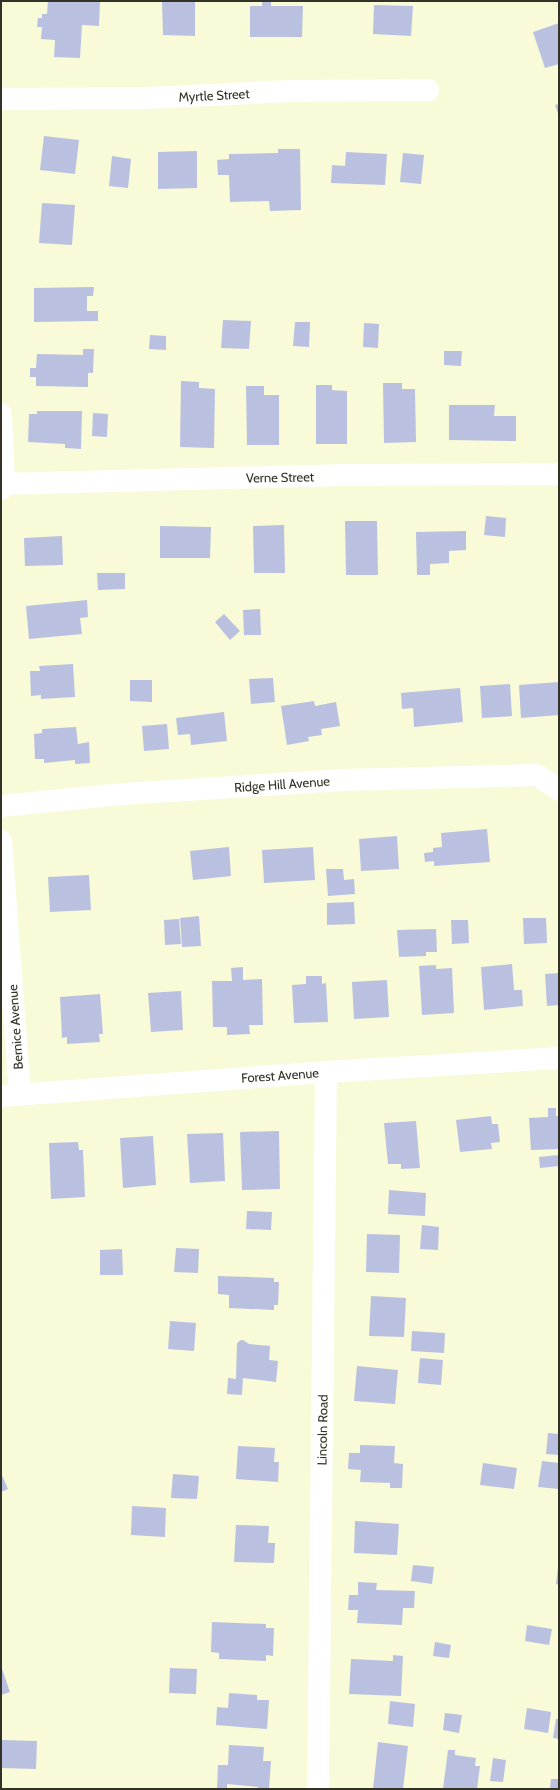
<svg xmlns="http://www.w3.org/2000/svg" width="560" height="1790" viewBox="0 0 560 1790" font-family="Cabin,sans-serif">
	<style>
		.building { fill: #bac1e0 }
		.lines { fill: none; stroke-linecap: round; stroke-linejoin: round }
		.minor { stroke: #fff; stroke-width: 22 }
		.tertiary { stroke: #fff; stroke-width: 22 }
		.labels { text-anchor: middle; stroke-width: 3; stroke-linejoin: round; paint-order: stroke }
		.street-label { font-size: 13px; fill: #323326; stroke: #fff }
	</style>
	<rect width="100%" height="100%" fill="#f8fad8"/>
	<path class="building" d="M48,1H100L99,26L82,25L80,58L54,57L55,40L41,39L42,27H37L38,18H42V14H47Z
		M162,1H195V36L163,35Z
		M262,1H271V6H303L302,37H250V6H262Z
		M374,5L413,6L411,36L373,34Z
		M559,23V64L545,68L533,32Z
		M559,104V116L555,105Z
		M44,136L79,140L75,174L40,170Z
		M278,149H300L301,210L270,211L269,201L230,202L229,175H218L217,160L229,159V154L278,153Z
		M197,151V188L158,189V152Z
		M346,152L387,154L385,185L331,183L332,165L345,166Z
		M403,153L424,155L421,184L400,182Z
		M112,156L131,159L128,188L109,186Z
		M42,203L75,205L72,245L39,243Z
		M94,287L93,296H87V311H98V321L34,322V288Z
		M223,320L251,321L249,349L221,348Z
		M295,322H310L309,347L293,346Z
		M364,323L379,324L378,348L363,347Z
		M150,335L166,336V350L149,349Z
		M83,349H94L93,373H88V387L36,386V377H30V368H36L37,354L83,355Z
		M444,351H462L461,366L444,365Z
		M181,381L199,382V388L215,389L214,448L180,447Z
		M383,383H402V389H415L416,442L384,443Z
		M316,385H332V390L347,391V444H316Z
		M246,386H264V395H279V445H247Z
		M449,405H495L494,416H516V441L449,440Z
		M37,411H82L81,449L65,448V444L28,442L29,414H37Z
		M93,413L108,414L107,437L92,436Z
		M486,516L506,518L505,537L484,535Z
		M345,521H377L378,575H346Z
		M284,525L285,573H254L253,526Z
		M160,526L211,527L210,558H160Z
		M466,531V550L449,551V563L430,564V575H417L416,532Z
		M62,536L63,565L25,566L24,538Z
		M97,573H125V589L98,590Z
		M87,600L88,617L80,618L82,634L29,639L26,606Z
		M260,609L261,635H244L243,610Z
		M224,614L240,631L230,640L215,622Z
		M73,664L75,697L41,699V695L31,696L30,671H40L39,666Z
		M273,678L275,702L251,704L249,679Z
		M130,680H152V702L130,701Z
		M559,682V715L521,718L519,685Z
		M510,684L512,716L482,718L480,686Z
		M460,688L463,722L414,727L413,708L402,709L401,693Z
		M314,701L315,706L336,702L340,726L321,729L322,735L308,737L309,741L287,745L281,706Z
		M224,712L227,741L191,745L190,734L178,735L176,718Z
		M167,724L169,749L144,751L142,726Z
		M76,727L78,744L89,742L90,763L75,764V760L44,763V759H35L34,734L42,733V729Z
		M487,829L490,862L434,866V861L425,862L424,853L433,852V848L442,847L441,833Z
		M397,836L399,869L361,871L359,839Z
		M229,847L231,876L193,880L190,851Z
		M313,847L315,880L264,883L262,850Z
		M326,869H343L344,880L354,879L355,894L328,896Z
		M89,875L91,910L50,912L48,877Z
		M354,902L355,924L327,925V903Z
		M199,916L201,946L182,947L180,918Z
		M523,918H546L547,943L524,944Z
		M179,919L181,944L165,945L164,920Z
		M451,920H468L469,943L452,944Z
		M436,929L437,952H426V956L399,957L397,930Z
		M512,964L514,990H522L523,1006L484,1010L481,967Z
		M436,965V969L452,968L454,1013L422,1015L419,966Z
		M243,967V980L262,979L263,1025H249L250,1034L227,1035V1027H213L212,981H232L231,968Z
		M559,973V1005L547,1006L545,974Z
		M306,976H322V984L326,983L328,1022L294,1023L292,985L306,984Z
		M387,980L389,1017L354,1019L352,982Z
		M181,991L183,1030L151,1032L148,993Z
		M100,994L103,1034H99L100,1042L67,1044V1037L62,1038L60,997Z
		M548,1108H556V1116H559V1149L531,1150L529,1118L548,1117Z
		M491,1116L492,1124H498L500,1142L491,1143L492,1149L460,1152L456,1120Z
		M416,1121L420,1168L401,1169V1164H388L384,1123Z
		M279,1131L280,1189L242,1190L240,1132Z
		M223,1133L225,1181L190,1183L187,1134Z
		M153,1136L156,1185L123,1188L120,1138Z
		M78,1142L79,1150H83L85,1197L51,1199L49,1143Z
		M559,1155V1166L540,1168L539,1157Z
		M389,1190L426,1193L425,1216L388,1214Z
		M247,1211L272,1212L271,1230L246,1229Z
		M422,1225L439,1227L438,1250L420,1249Z
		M367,1234L400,1235L399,1273L366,1272Z
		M176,1248L199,1249L198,1273L174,1272Z
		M122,1249L123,1275H100V1250Z
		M218,1276L274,1278V1282H279L278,1305H274V1310L229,1308V1295L218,1294Z
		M371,1296L406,1298L404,1337L369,1336Z
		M170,1321L196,1323L194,1351L168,1349Z
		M412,1331L445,1333L444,1353L411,1351Z
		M241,1340H243L249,1344L270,1346L269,1360L278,1361L276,1382L243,1378L242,1395L227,1394L228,1378L236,1379L237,1343Z
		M420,1358L443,1360L441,1385L418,1383Z
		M357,1366L398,1370L395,1404L354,1401Z
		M548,1433L559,1434V1455L546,1454Z
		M360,1445L395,1446L394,1463L403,1464L402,1488H390V1483L360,1482L361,1470L348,1469L349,1453H360Z
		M238,1446L275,1448L274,1462H279L278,1482L236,1479Z
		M542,1461L559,1463V1489L538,1487Z
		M483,1463L517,1468L514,1489L480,1485Z
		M1,1473L8,1489L1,1492Z
		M173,1474L199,1476L197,1499L171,1498Z
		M132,1506L166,1508L165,1537L131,1535Z
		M355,1521L399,1524L397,1555L354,1553Z
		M236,1525L269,1526L268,1543H275L274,1563L234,1562Z
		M413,1565L434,1567L432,1584L411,1581Z
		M558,1567H559V1585L556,1584Z
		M358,1582L377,1583L376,1590L415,1591L414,1608H403L402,1625L357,1623L358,1610H348L349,1595H358Z
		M212,1622L266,1624V1628H274L273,1656L266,1655V1661L219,1659V1653L211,1652Z
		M527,1625L552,1629L549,1645L525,1641Z
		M435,1642L451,1645L449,1658L433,1656Z
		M393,1655L403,1656L401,1696L349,1694L351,1659L393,1661Z
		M1,1666L10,1692L1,1695Z
		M170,1668L197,1669L196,1694L169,1693Z
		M229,1693L257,1695V1700H269L267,1729L216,1725L217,1707L228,1708Z
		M390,1701L415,1704L413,1727L388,1724Z
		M527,1708L551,1712L548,1733L524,1729Z
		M445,1713L462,1715L459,1733L443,1730Z
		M556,1719H559V1739L553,1738Z
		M1,1740L37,1741L36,1769L1,1768Z
		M378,1742L408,1746L403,1789H373Z
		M229,1745L264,1747L263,1761H271L269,1789H258V1787L227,1784V1789H217L218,1765H228Z
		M448,1750H455V1755L476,1758L475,1766H480L477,1789H443Z
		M493,1758L506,1760L503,1782L490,1781Z
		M551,1779H559V1789H550Z"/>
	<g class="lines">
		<path class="minor" d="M1,99L148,98L290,91L428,90
			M1,414L4,484L1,489
			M1,484L345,475L559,474
			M1,806L122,794L343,780L537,775L559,790
			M1,841L20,1094
			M318,1789L326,1072"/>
		<path class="tertiary" d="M1,1096L326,1072L559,1058"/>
	</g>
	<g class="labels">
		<g class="street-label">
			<text transform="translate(214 95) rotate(-3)" y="5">Myrtle Street</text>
			<text transform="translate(280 477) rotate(-1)" y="5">Verne Street</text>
			<text transform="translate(282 784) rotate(-4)" y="5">Ridge Hill Avenue</text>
			<text transform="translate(15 1027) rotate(-94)" y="5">Bernice Avenue</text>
			<text transform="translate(280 1075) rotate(-4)" y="5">Forest Avenue</text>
			<text transform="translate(322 1430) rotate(-89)" y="5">Lincoln Road</text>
		</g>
	</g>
	<rect width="560" height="1790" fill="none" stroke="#323326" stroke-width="4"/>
</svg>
